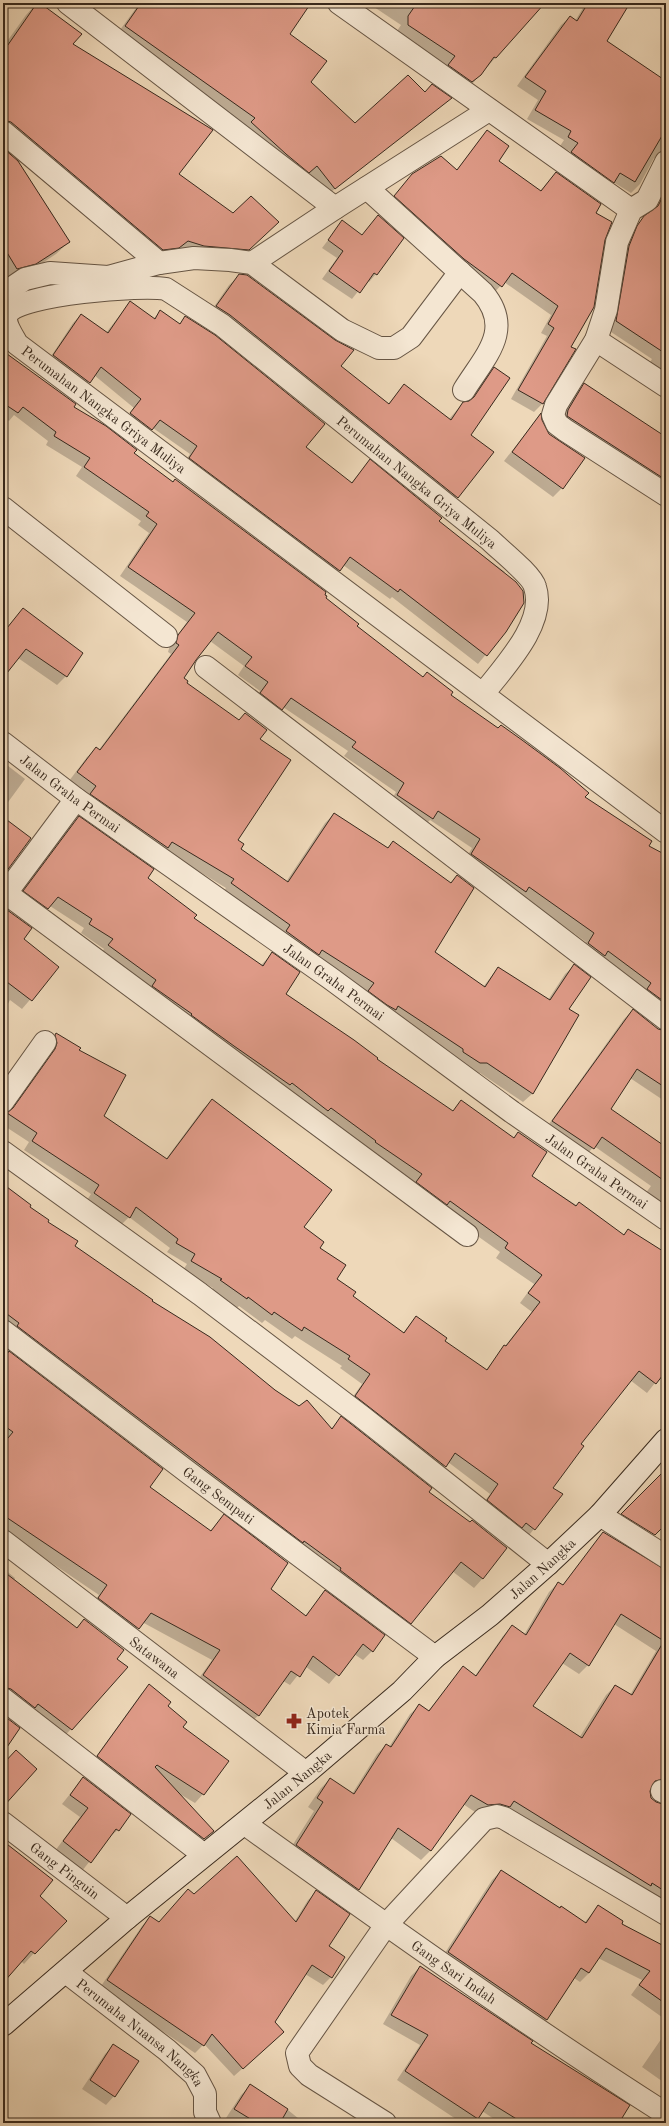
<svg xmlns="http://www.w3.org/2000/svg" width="669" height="2126" viewBox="0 0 669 2126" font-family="'Old Standard TT',serif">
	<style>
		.shadow { fill: #0003; fill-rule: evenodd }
		.building { fill: #de9a87; stroke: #38291d; fill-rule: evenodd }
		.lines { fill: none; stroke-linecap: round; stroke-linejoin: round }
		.street-casing { stroke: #654; stroke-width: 24 }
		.secondary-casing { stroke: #38291d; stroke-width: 24 }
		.street { stroke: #f4e6d2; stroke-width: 22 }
		.secondary { stroke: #f4e6d2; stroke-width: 22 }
		.labels { text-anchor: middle; stroke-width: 3; stroke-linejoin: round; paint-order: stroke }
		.street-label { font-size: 14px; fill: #38291d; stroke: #f4e6d2 }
		.poi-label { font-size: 14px; fill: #38291d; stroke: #f4e6d2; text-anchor: start }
	</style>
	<rect width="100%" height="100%" fill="#eed8b9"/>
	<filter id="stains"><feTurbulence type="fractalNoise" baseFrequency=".005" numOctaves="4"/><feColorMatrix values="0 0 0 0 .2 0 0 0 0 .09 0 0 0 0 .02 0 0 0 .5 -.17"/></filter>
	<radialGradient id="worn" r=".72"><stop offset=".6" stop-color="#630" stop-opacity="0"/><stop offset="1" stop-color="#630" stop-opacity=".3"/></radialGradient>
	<path class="shadow" d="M37,3L177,175L233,215L265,234L235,262L165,260L3,138V47L26,15Z
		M138,3H310L288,35L310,83L355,125L425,93L450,98L326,196L117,34L139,4Z
		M368,3H544L472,84L440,74L447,65L397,31L401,25Z
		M586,3H628L605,41L666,82V162L654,158L640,184L631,193L613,182L605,191L564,161L571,152L560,146L564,140L527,119L538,100L517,86L561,25L570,17L575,21Z
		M487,131L497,161L540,191L556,173L594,213L604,240L570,347L542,404L534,412L511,399L547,336L541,333L551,315L504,282L492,295L387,205L413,174L456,171Z
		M3,149L69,242L56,254L23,276L5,281L3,278Z
		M666,183V372L650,362L652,359L608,330L621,255L636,226L652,212Z
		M342,222L376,274L369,282L367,280L352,299L322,279L337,258L322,248Z
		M240,275L340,366L388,404L404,386L449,419L463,403L468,402L484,378L494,368L470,435L493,453L447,508L207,317L229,285Z
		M130,302L153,319L160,312L179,324L186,318L304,447L351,483L370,461L438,522L505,572L503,574L505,631L478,664L392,597L390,599L343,565L332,579L182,466L190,454L153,428L144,437L123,422L134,408L94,375L81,390L46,364L73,323L81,315L106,333Z
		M3,352L74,404L72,407L325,598L356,627L423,678L449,695L648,846L666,856V1019L580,952L586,942L521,895L463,863L472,848L430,820L423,827L389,804L396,792L344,756L348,751L283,707L273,718L252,702L260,691L238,675L244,666L210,641L183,678L185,684L238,721L245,714L259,740L236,841L240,850L286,882L325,823L334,814L387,849L393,842L450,883L457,876L433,953L483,987L498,968L548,1000L565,974L574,966L568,1009L578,1015L532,1094L523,1102L480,1073L477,1075L223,892L226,888L169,853L69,781L87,757L96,749L98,751L171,654L168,652L170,645L187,622L120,576L149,533L138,525L141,521L76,476L82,467L46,445L48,441L14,415L9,421L3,417Z
		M585,384L666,438V498L558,421L575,394Z
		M540,415L562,488L553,497L504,461Z
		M23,609L66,676L57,685L18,658L3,677V632Z
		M3,762L25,779L3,809Z
		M79,818L193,919L261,965L272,954L284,994L452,1112L462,1101L513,1138L519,1133L531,1176L623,1235L628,1230L666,1255V1369L647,1393L630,1380L580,1444L552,1488L561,1495L526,1539L479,1509L490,1494L448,1462L436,1475L347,1405L362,1384L340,1368L342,1366L295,1336L292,1339L265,1320L262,1323L239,1306L237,1308L212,1290L213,1288L183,1270L187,1264L167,1252L170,1248L129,1217L120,1226L85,1203L91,1194L24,1150L29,1142L3,1125V1118L46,1059L49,1052L47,1043L56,1034L78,1051L103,1116L166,1159L203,1109L212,1100L319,1248L335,1279L352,1296L403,1333L416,1317L444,1342L486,1370L532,1312L520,1303L534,1284L496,1258L500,1252L441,1210L100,954L104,949L81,933L84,928L50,906L39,917L15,900L70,827Z
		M3,908L22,939L58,967L22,1009L10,1000L3,1013Z
		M633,1010L658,1030L666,1032V1102L630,1078L610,1110L666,1147V1216L642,1198L651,1186L594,1146L585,1157L544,1131L624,1019Z
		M3,1185L73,1246L275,1391L331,1429L341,1418L428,1492L483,1578L474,1588L452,1571L402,1632L3,1331Z
		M3,1348L161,1469L149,1488L210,1531L224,1516L270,1589L305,1616L325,1592L372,1651L363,1660L354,1654L329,1684L305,1666L290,1685L283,1681L259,1715L249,1724L194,1685L212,1660L142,1622L129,1638L90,1608L99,1595L3,1530Z
		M603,1533L666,1571V1794L652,1787L649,1788L651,1798L656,1803L666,1806V1907L478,1814L463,1804L430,1851L421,1860L391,1838L358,1890L349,1898L287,1854L314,1811L308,1807L321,1788L330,1779L352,1794L377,1754L386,1745L389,1747L410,1714L420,1705L428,1711L463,1668L475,1676L503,1636L512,1627L524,1635L549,1592L558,1583L562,1586ZM614,1624L656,1651L630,1695L615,1686L606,1695L579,1738L531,1707L562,1663L579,1674L588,1665Z
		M3,1568L15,1578L14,1580L76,1628L84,1620L116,1660L126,1667L62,1739L3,1693Z
		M149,1686L181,1727L203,1794L195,1803L178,1793L213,1831L195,1847L90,1765L141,1694Z
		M83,1778L118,1830L108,1838L82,1871L55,1851L80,1817L62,1804Z
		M3,1842L39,1896L34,1953L24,1964L21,1961L3,1981Z
		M501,1871L584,1923L598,1907L620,1924L666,1947V2020L631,1995L642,1980L598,1958L589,1973L580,1982L574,1978L546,2020L537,2029L439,1962L492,1880Z
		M317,1892L328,1947L331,1977L323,1985L305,1974L273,2022L274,2041L234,2076L204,2044L195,2053L99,1989L142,1926L150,1918L158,1923L194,1895L295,1921L308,1900Z
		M420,1967L530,2043L618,2123H500L482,2111L473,2123H462L397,2080L420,2045L383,2024L411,1976Z
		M666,2032V2084L642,2067Z
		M114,2045V2096L106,2105L82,2089L105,2054Z
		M250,2086L288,2110L304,2123H234L226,2118L241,2095Z"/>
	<path class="building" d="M37,3H40L82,34L73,44L213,130L179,174L233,213L251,196L279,222L249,250L204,246L188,241L179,248L163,250L11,122L3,120V52Z
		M141,3H311L290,34L327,61L311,82L355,123L408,75L425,92L432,84L452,98L335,189L317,166L309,173L286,154L251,122L255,118L125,26Z
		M417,3H545L496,58L494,57L481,75L472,82L448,65L455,56L408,25V16Z
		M588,3H630L607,41L666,81V129L635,182L620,173L614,183L571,152L578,143L568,137L571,131L535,110L546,91L525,77L570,16L577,21Z
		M487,130L509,146L499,161L541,191L556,172L601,204L596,213L612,222L605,240L594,307L571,347L576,349L543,404L518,390L554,328L548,324L558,306L512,273L502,287L464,259L394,196L412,174L441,156L457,170Z
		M3,148L18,161L70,242L36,264L17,269L3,246Z
		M666,190V354L616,321L629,246L637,226L644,216L658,206Z
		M378,215L404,238L377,275L374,273L360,293L329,271L343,251L328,240L342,220L362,235Z
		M239,274L247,275L335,340L354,350L341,366L389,404L404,384L451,420L463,402L469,401L474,397L494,367L510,378L471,435L494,452L458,498L230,315L216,306Z
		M130,301L155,319L160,310L180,324L185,316L215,335L325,424L306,447L352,483L370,459L442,518L439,521L516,582L523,591L524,603L506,632L487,656L400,589L398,592L350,557L340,571L189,458L197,446L160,420L152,430L130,413L141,399L101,367L90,383L53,355L81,314L108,333Z
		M3,351L76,404L74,407L106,426L137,450L134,453L173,482L175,479L326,592L325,595L327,596L326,598L359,624L357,626L423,677L427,672L453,692L451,695L498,728L501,725L522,740L560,768L589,793L585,797L652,841L649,846L666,855V1003L647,989L651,983L608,951L605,956L588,943L594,933L529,887L526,892L471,854L480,839L438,811L433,819L397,795L404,783L352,747L356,742L291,698L282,710L260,693L268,682L245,666L252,657L218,632L196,660L184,678L188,681L187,683L239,720L245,713L267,730L260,739L291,760L238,840L244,844L241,849L288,882L334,813L388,848L393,841L451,883L457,875L474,888L435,952L485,987L498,967L550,1000L574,964L591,977L569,1009L579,1015L533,1094L487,1063H480L463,1052V1049L398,1006L396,1010L387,1005L368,991L374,983L322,950L319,955L286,931L290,925L231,883L234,879L177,845L172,842L168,848L90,794L96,786L77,772L96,747L100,750L179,645L176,643L178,635L195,613L128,567L157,524L146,516L149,512L84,467L90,458L54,436L56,432L23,407L18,413L3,403Z
		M584,383L666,437V480L567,416L568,410Z
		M541,413L542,420L549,434L585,458L563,489L512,452Z
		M23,608L83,653L67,677L26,649L3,678V633Z
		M79,816L154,869L148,878L197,915L194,918L263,966L272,952L300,972L286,994L354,1040L378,1058L377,1059L453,1111L461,1100L514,1138L518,1132L547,1152L532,1176L576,1206L579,1202L624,1235L628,1229L666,1253V1371L656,1384L639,1371L581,1444L584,1446L553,1488L563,1494L535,1530L526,1523L522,1528L487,1500L498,1484L455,1453L446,1467L355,1396L370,1374L348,1359L350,1356L304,1327L302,1331L274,1312L272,1315L248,1297L247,1299L220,1280L222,1279L191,1261L195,1254L176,1243L178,1239L136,1207L130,1218L94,1193L99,1185L32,1141L37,1133L7,1113L13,1108L55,1049L57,1043L55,1035L56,1033L81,1048L79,1050L126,1075L104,1116L167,1159L212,1099L332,1190L304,1227L324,1242L320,1248L346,1265L337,1279L356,1292L353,1296L404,1333L416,1316L447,1338L445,1341L487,1370L504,1345L506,1346L540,1302L528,1293L542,1275L505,1248L508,1243L450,1201L447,1205L416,1182L422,1174L375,1142L376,1141L331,1108L328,1111L292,1083L290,1085L234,1046L191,1015L192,1014L152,986L156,980L108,945L113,939L89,924L92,919L58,897L48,909L23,891Z
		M3,817L31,838L3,876Z
		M3,907L32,928L24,939L59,967L32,1001L3,979Z
		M633,1009L658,1029L666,1031V1088L637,1069L611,1109L666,1147V1182L602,1137L594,1149L552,1121Z
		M3,1184L31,1205L30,1207L49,1220L48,1222L78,1241L75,1246L153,1300L152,1301L210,1337L275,1390L299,1406L307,1400L332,1429L341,1416L432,1488L429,1492L470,1522L472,1520L507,1548L483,1579L461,1562L411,1624L340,1570L341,1568L304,1541L303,1543L17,1326L19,1323L3,1311Z
		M9,1351L163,1469L150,1487L211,1531L224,1514L288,1563L271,1589L306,1616L325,1590L385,1635L373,1652L363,1644L339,1676L313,1656L300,1677L291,1671L259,1716L203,1675L220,1650L151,1613L139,1629L98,1598L107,1585L3,1515V1444L13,1432L3,1425V1360Z
		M666,1469V1524L655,1535L621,1514Z
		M603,1532L666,1570V1779L655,1781L650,1791L651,1798L656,1802L666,1805V1892L652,1883L651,1886L514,1801L510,1807L500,1804L488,1805L471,1795L431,1851L398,1828L359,1890L296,1845L323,1802L317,1798L330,1778L354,1794L386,1744L391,1747L419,1704L429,1711L463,1666L476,1676L512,1625L526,1635L558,1582L563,1585ZM621,1614L664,1641L632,1695L615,1685L582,1738L533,1706L570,1653L589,1666Z
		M3,1571L77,1628L84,1619L124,1650L117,1659L128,1667L72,1730L38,1704L35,1708L11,1689L3,1687Z
		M149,1684L171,1702L168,1706L187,1722L183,1727L229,1761L204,1795L157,1765L155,1767L214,1831L204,1839L97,1756Z
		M3,1715L20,1728L3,1753Z
		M16,1750L37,1769L3,1807V1764Z
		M83,1777L131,1814L119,1831L116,1829L91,1863L63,1841L88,1808L70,1795Z
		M3,1841L53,1880L40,1896L67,1921L35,1954L31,1951L3,1983Z
		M237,1856L296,1922L316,1890L350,1914L329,1946L345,1957L332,1978L312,1965L275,2022L284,2032L243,2069L212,2034L204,2046L107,1980L150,1916L159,1922L188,1889L194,1894Z
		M501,1870L560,1908L561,1906L586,1923L598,1905L623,1921L622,1924L666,1947V2004L639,1985L650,1971L606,1948L589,1973L581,1968L547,2020L448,1952Z
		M420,1966L533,2041L531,2043L630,2105L619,2123H523L489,2102L478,2119L405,2071L428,2035L391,2015Z
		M113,2044L139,2061L115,2097L90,2080Z
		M250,2084L288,2109L280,2123H257L234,2109Z"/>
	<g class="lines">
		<defs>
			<g id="street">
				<path d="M68,3L335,208"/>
				<path d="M339,3L631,210"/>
				<path d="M3,132L159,263"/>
				<path d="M666,162L647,200L631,210L617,242L606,310L596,340L556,405L553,415L557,424L565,430L666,495"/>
				<path d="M367,188L483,293C514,330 485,356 464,390"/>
				<path d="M252,263L335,208L489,110"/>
				<path d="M3,294L25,279L50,273L108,277L159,263L194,258L230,260L252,263L342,330L379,348H394L411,337L460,272"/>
				<path d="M596,340L666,386"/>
				<path d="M3,508L166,636"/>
				<path d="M206,667L666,1019"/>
				<path id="s1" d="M483,694C503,668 547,623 535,587C532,575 500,550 490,540L222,325L166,289C144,284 19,294 8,313C2,322 13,336 17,344L666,832"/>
				<path id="s2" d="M3,743L76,799L330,978L512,1112L666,1219"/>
				<path d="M3,891L467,1235"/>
				<path d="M6,893L76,799"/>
				<path d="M3,1101L45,1042"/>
				<path d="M3,1152L200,1294L361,1416L548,1564"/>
				<path id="s3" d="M3,1331L189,1473L435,1657"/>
				<path d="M600,1515L666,1557"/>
				<path id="s4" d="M3,1541L306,1773"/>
				<path d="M3,1699L204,1855"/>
				<path d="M662,1791L666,1793"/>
				<path id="s5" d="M3,1823L127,1918"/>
				<path id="s6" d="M245,1824C383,1923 522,2022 666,2114"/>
				<path id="s7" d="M66,1972L167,2050L195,2075L205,2094V2112L210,2123"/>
				<path d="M385,2123L309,2075L300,2066L297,2053L386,1925L484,1819L497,1816L504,1818L666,1914"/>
			</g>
			<g id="secondary">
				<path id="s8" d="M3,2025L127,1918L306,1773L402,1691L435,1657L490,1615L548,1564L600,1515L666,1440"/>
			</g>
		</defs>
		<use href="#street" class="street-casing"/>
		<use href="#secondary" class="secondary-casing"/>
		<use href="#street" class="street"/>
		<use href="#secondary" class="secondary"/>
	</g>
	<defs>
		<symbol id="pharmacy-bare" viewBox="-9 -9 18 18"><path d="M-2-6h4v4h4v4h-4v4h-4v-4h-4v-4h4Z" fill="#8f2418" stroke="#f4e6d2" stroke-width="2.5" paint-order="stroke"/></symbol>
	</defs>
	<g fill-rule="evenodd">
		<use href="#pharmacy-bare" x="283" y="1710" width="22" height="22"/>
	</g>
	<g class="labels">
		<g class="street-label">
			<text dy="5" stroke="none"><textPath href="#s1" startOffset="904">Perumahan Nangka Griya Muliya</textPath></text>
			<text transform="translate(417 482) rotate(39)" y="5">Perumahan Nangka Griya Muliya</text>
			<text dy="5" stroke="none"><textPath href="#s2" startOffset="84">Jalan Graha Permai</textPath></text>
			<text dy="5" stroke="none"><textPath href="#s2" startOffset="408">Jalan Graha Permai</textPath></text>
			<text dy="5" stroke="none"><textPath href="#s2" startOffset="732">Jalan Graha Permai</textPath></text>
			<text dy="5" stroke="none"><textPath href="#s3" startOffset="271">Gang Sempati</textPath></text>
			<text dy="5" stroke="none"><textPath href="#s8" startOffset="707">Jalan Nangka</textPath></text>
			<text dy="5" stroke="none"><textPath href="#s4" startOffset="191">Satawana</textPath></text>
			<text dy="5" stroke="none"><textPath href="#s8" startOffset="383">Jalan Nangka</textPath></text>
			<text dy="5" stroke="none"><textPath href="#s5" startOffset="78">Gang Pinguin</textPath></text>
			<text dy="5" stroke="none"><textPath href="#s6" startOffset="256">Gang Sari Indah</textPath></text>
			<text dy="5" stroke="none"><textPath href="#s7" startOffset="96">Perumaha Nuansa Nangka</textPath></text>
		</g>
		<g class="poi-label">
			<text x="306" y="1718">Apotek<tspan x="306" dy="16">Kimia Farma</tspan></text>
		</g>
	</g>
	<rect width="669" height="2126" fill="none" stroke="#eed8b9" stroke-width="16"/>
	<rect x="4" y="4" width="661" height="2118" fill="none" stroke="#38291d" stroke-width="2"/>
	<rect x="8" y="8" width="653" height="2110" fill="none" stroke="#38291d"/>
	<rect width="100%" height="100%" filter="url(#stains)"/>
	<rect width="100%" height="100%" fill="url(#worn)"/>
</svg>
